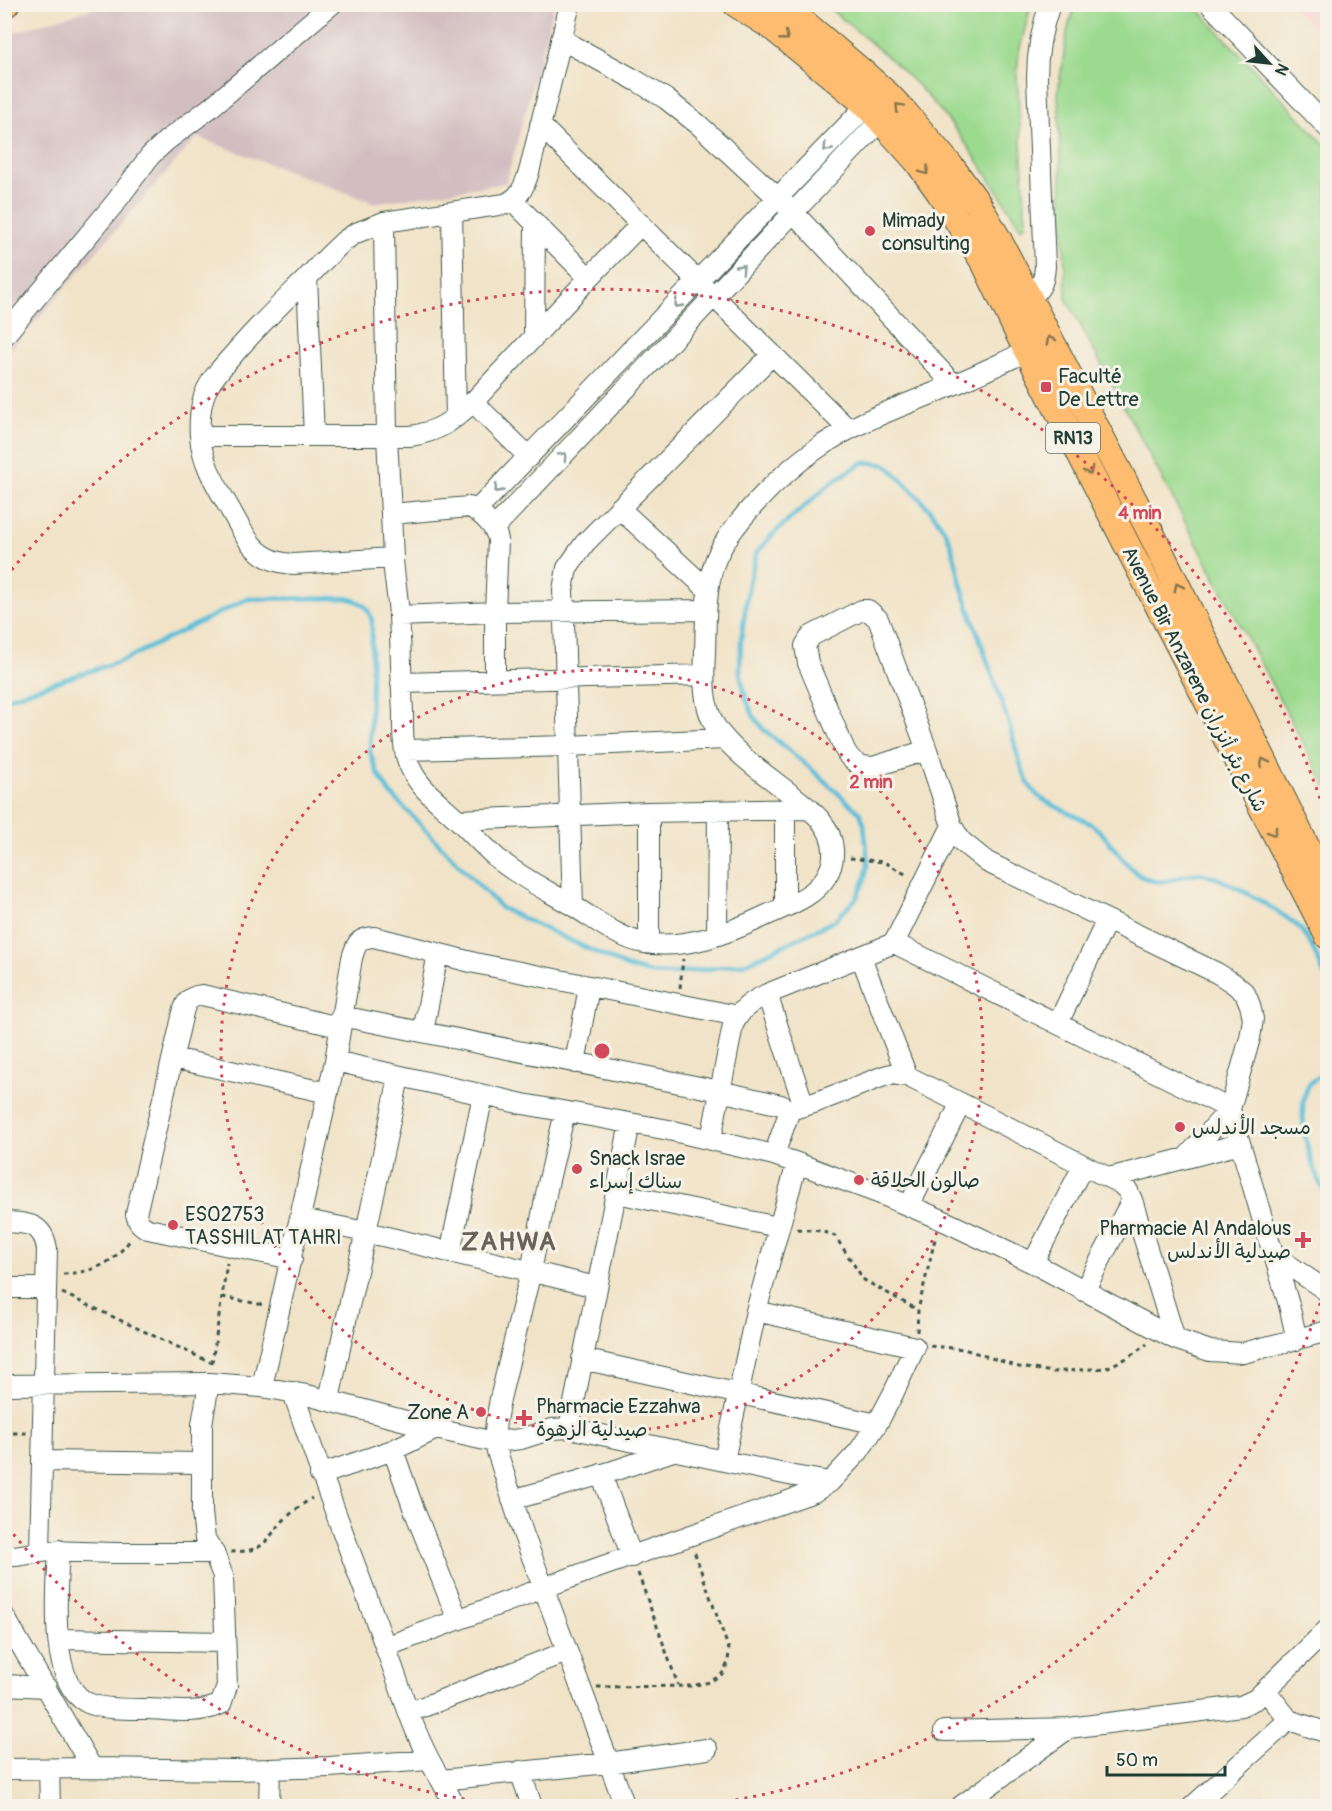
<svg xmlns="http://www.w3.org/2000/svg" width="1332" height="1811" viewBox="0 0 1332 1811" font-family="Pangolin,'Playpen Sans Arabic',sans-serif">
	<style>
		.built { fill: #f7d0c9 }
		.industrial { fill: #d2bec1 }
		.grass { fill: #9bda8f; stroke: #5d8c62; stroke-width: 1.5 }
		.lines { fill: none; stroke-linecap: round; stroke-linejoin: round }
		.stream { stroke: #5abed8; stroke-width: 4.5 }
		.minor-casing { stroke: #3e564a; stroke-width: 22 }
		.major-casing { stroke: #3e564a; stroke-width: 28 }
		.path { stroke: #3e564a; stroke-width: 3; stroke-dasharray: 4.5 4.5; stroke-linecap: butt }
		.minor { stroke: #fff; stroke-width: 20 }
		.major { stroke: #fdbc6f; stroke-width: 26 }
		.oneway { stroke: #83764f }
		.oneway2 { stroke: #8f9e9a }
		.ring { fill: none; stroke: #d1495b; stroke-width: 3; stroke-dasharray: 3 6 }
		.poi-dot { fill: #d1495b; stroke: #f7f3e8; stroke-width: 2 }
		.labels { text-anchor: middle; stroke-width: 6; stroke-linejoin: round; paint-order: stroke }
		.shield { fill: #f7f3e8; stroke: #60746a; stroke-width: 1.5 }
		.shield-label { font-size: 18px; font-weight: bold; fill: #1f3d34 }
		.poi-label { font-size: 20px; fill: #1f3d34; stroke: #f7f3e8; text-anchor: start }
		.street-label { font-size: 20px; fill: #1f3d34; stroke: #f7f3e8 }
		.district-label { font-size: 26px; font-weight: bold; letter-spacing: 1.5px; fill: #6b6158; stroke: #f7f3e8 }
		.centre { fill: #d1495b; stroke: #f7f3e8; stroke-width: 3 }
		.ring-label { font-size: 18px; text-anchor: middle; font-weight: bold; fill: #d1495b; stroke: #f7f3e8; stroke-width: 6; stroke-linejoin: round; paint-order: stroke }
	</style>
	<rect width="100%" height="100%" fill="#f7f3e8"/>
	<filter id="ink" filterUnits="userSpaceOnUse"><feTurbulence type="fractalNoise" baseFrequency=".0167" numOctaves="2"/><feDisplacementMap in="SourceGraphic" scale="12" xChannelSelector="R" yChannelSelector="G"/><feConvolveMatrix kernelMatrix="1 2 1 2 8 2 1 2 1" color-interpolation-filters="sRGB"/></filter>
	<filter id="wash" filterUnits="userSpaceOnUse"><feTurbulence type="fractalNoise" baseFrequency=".008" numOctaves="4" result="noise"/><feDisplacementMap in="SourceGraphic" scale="24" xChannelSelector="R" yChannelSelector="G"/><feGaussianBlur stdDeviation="1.35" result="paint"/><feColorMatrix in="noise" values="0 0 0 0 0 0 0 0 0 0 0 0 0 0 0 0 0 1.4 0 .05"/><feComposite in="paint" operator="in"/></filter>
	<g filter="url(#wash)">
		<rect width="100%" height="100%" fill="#f1e3c8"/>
		<path class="built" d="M1291,5H1327V40Z"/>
		<path class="industrial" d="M104,5H554L506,183L374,203L197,137L5,356V35Z"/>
		<path class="grass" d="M825,5H1031L1019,52L1017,75L1026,224L1021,228C996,189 972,149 943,114C909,72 866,38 825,5Z
			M1075,5H1194L1327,147V788L1066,298L1058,91L1068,28Z"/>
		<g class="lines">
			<path class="stream" d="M4,699L124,660L247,599L346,598C362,601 368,606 372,621L370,752L377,772L389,792L501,908L627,967L650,973L672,974L747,963L834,921L856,899L865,879L868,863L864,824L860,813L851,805L809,767L763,729L753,715L746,698L740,673L741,640L749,583L757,553L771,536L832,482L864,462L887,465C905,484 934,510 946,533C956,552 957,574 964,594C979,638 995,682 1010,727C1016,748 1021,777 1036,794C1047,806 1080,815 1095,827C1113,841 1127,874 1150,880C1167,886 1185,872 1203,874C1223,877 1292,917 1304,933C1312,943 1321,969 1328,982
				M1328,1071C1321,1075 1313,1079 1309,1085C1293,1108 1312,1177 1328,1197"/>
		</g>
	</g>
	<g filter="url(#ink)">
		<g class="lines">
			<defs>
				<path id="minor" d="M570,4L529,172C524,187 520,198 505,204L384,222L356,233L344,241C331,253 318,266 306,279C281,304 256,328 233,355C223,366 212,378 206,391C200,404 199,423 200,436C202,464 218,488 231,511C247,540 257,562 293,564L393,558C394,577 398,596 399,616C401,648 401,680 403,712C403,730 402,752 411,769C420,789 440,803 456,818C470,831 483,846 498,859C521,878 548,891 573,906C595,919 618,938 644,943C685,950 729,933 765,916C786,906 813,898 826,877C837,860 835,838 822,822C817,815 808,808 801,802C775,781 730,752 714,724C702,701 704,676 705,652C706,623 705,592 714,564C727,526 782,473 815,450C853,423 898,408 941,390C971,378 999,364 1028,351
					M1210,4L1328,128
					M561,39L637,81L666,99L699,125L793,212L954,385
					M540,125L848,429
					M513,201L589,278
					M452,213L456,417
					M384,222L387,437L391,514
					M307,278L314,436
					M1029,300C1041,288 1044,283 1045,266L1037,79C1037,53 1041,29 1050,4
					M4,336L115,203L150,156L166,141L210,108L332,4
					M534,336L535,223
					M473,402L529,457
					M200,436H410C439,432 452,421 473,402L589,278L641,224
					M619,508L708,590
					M476,511L867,105
					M494,528L881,120
					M393,558L391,514L469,507C481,512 496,527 498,540L495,612V680
					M399,616L495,612L706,610
					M401,683L704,675
					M405,750L567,746L725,739
					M927,750L873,767C858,767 850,761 844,748L808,663L805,646L811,636L862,610H868L878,619L927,750L952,826L961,841L987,862L1217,973L1233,983L1245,993L1250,1005L1253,1019L1250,1038L1230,1109L1268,1238L1274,1255L1328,1292
					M459,820L649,812L810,809
					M573,906L563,590L567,568L585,543L772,355
					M785,907V810
					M717,935L718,811
					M894,943L1230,1109L1186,1158L1109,1178
					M649,944V812
					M861,957L907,1076
					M767,994L804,1106
					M341,1016L720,1091L781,1105L790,1110L814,1103L884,1076L892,1074L907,1076L1121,1184L1128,1191L1132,1200L1175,1339
					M1058,1023L1107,920
					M423,1032L438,953
					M173,1058L328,1093
					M335,1061L523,1104L669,1130L774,1155L797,1163L883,1195L940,1219L1033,1263L1175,1339L1210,1351L1243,1353L1328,1331
					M575,1063L589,987
					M565,1112L548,1184L531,1271L500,1399L496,1421L494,1442L523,1533L625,1806
					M711,1139L733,1025C741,1008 751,1002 767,994L894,943L952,826
					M774,1155L790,1110
					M1186,1158L1240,1144
					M617,1193L778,1227
					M909,1206L961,1103
					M301,1219L366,1232L596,1287
					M4,1222C28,1223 43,1223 47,1249L40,1551
					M450,1253L483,1095
					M1274,1255L1289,1305L1297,1340
					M292,1259L148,1229C141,1225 138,1223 136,1214L180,1026C184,1010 183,997 202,995L339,1027
					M1033,1263L1083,1166
					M4,1288H45
					M1084,1291L1132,1200
					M582,1359L877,1424
					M4,1385L209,1383L262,1387L307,1395L436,1429L494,1442L521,1439L552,1429L569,1428L794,1476L830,1482
					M262,1387L335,1061L352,958C356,944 358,938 374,937L475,963L738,1016
					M293,1392C321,1477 354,1561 385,1646C402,1691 415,1740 441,1780
					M329,1400C351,1292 378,1185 399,1076
					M569,1428L630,1123
					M393,1450L413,1507L458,1620
					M42,1461L201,1463
					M724,1461L756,1311L797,1163
					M601,1474L632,1557
					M320,1475L393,1450L436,1429
					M512,1500L613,1471L676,1450
					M59,1550C57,1587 48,1682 86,1702C100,1710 132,1709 149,1709C174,1710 198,1715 221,1704L227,1686L223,1576L214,1553L205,1539L202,1512V1424L209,1383
					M4,1556H15L48,1551L115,1553H214
					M4,1616L92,1768
					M59,1639L225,1642
					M385,1647L586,1572L814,1492L830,1482L859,1451L877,1424L893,1394L915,1347L756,1311
					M4,1685L46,1687
					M1266,1691L1289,1720
					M410,1712L566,1652
					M944,1731L1069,1728
					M4,1769L92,1768L236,1770L329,1767L429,1760
					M49,1769L50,1806
					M520,1771L532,1806
					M269,1806L270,1769
					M455,1806L441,1780L608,1763L707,1749
					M961,1806L1069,1728L1241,1706L1256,1699L1328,1629
					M1193,1806L1289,1720L1328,1733"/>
				<path id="major" d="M736,4L772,27L867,105L917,161L940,193L985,264L1017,331L1328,936
					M779,4L797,17L862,72L888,95L906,114L953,169L978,204L997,237L1151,533L1328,890
					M4,5L6,4"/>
			</defs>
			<use href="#minor" class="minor-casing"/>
			<use href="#major" class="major-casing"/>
			<path class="path" d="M850,858L884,862L909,876
				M680,988L683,959
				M797,1229L821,1231L835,1236L864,1280L918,1310
				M63,1274C95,1272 112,1264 131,1239
				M62,1293L212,1363
				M222,1297L264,1305
				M917,1332L918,1310L936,1235
				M930,1346L964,1349L1019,1367L1053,1372L1106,1368L1127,1358L1147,1344
				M212,1363L227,1263
				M4,1433H27
				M231,1552C264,1551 262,1545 282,1522C291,1513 301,1505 312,1498
				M638,1573L678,1685
				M597,1687L691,1686L710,1682L722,1674L728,1663L729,1650L694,1551"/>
			<use href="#minor" class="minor"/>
			<use href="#major" class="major"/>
		</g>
		<defs><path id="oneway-chevron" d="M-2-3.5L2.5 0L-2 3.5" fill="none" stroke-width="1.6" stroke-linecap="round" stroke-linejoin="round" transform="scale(1.5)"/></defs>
		<g class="oneway">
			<use href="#oneway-chevron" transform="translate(785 37) rotate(39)"/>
			<use href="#oneway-chevron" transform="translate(899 107) rotate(-133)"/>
			<use href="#oneway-chevron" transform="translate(925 171) rotate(55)"/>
			<use href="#oneway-chevron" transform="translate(1050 340) rotate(-118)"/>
			<use href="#oneway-chevron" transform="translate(1089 471) rotate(63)"/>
			<use href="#oneway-chevron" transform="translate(1178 587) rotate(-116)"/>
			<use href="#oneway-chevron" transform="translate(1264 762) rotate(-116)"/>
			<use href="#oneway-chevron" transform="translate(1273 832) rotate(62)"/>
		</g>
		<g class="oneway2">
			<use href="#oneway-chevron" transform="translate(827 148) rotate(134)"/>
			<use href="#oneway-chevron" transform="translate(741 268) rotate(-47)"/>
			<use href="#oneway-chevron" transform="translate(678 304) rotate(134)"/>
			<use href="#oneway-chevron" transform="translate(563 456) rotate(-47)"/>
			<use href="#oneway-chevron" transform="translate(498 489) rotate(134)"/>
		</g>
	</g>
	<g class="ring">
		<circle cx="602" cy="1051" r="381"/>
		<path d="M1326 1286A761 761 0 0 1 695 1806M509 1806A761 761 0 0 1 6 1525M6 577A761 761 0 0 1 1326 816"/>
	</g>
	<g class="poi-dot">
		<circle cx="870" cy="231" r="6"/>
		<rect x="1040" y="381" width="12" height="12" rx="3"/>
		<circle cx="1180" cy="1127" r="6"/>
		<circle cx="577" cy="1169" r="6"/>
		<circle cx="859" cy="1180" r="6"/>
		<circle cx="173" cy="1225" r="6"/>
		<path d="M1300 1231h6v6h6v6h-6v6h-6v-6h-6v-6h6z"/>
		<circle cx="481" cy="1412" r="6"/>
		<path d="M521 1409h6v6h6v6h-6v6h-6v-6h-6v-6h6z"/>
	</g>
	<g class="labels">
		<rect class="shield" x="1046" y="423" width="54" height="30" rx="4.5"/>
		<g class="shield-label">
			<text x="1073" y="444">RN13</text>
		</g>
		<g class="poi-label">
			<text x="882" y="227">Mimady<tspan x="882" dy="23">consulting</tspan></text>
			<text x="1058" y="383">Faculté<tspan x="1058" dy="23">De Lettre</tspan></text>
			<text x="1192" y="1134">مسجد الأندلس</text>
			<text x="589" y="1165">Snack Israe<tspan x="589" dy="23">سناك إسراء</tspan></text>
			<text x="871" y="1187">صالون الحلاقة</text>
			<text x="185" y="1221">ES02753<tspan x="185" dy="23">TASSHILAT TAHRI</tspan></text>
			<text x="1291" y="1235" text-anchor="end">Pharmacie Al Andalous<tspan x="1291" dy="23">صيدلية الأندلس</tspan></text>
			<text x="536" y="1413">Pharmacie Ezzahwa<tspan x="536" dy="23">صيدلية الزهوة</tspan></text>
			<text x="469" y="1419" text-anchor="end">Zone A</text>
		</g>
		<g class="street-label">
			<text transform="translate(1195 679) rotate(63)" y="7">Avenue Bir Anzarene شارع بئر أنزران</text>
		</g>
		<g class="district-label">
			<text x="509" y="1250">ZAHWA</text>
		</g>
	</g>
	<circle cx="602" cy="1051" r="9" class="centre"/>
	<g class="ring-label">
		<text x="1140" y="519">4 min</text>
		<text x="871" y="788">2 min</text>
	</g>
	<rect width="1332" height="1811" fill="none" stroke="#f7f3e8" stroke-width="24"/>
	<g transform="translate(1269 63) rotate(117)" stroke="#f7f3e8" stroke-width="4.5" paint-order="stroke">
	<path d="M0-4.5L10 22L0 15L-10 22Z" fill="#1f3d34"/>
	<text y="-9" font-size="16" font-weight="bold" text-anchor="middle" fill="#1f3d34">N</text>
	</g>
	<path d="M1107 1766v9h118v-9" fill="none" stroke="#1f3d34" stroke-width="3"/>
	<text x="1116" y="1766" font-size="18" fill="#1f3d34" stroke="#f7f3e8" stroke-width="4.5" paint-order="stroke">50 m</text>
</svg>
